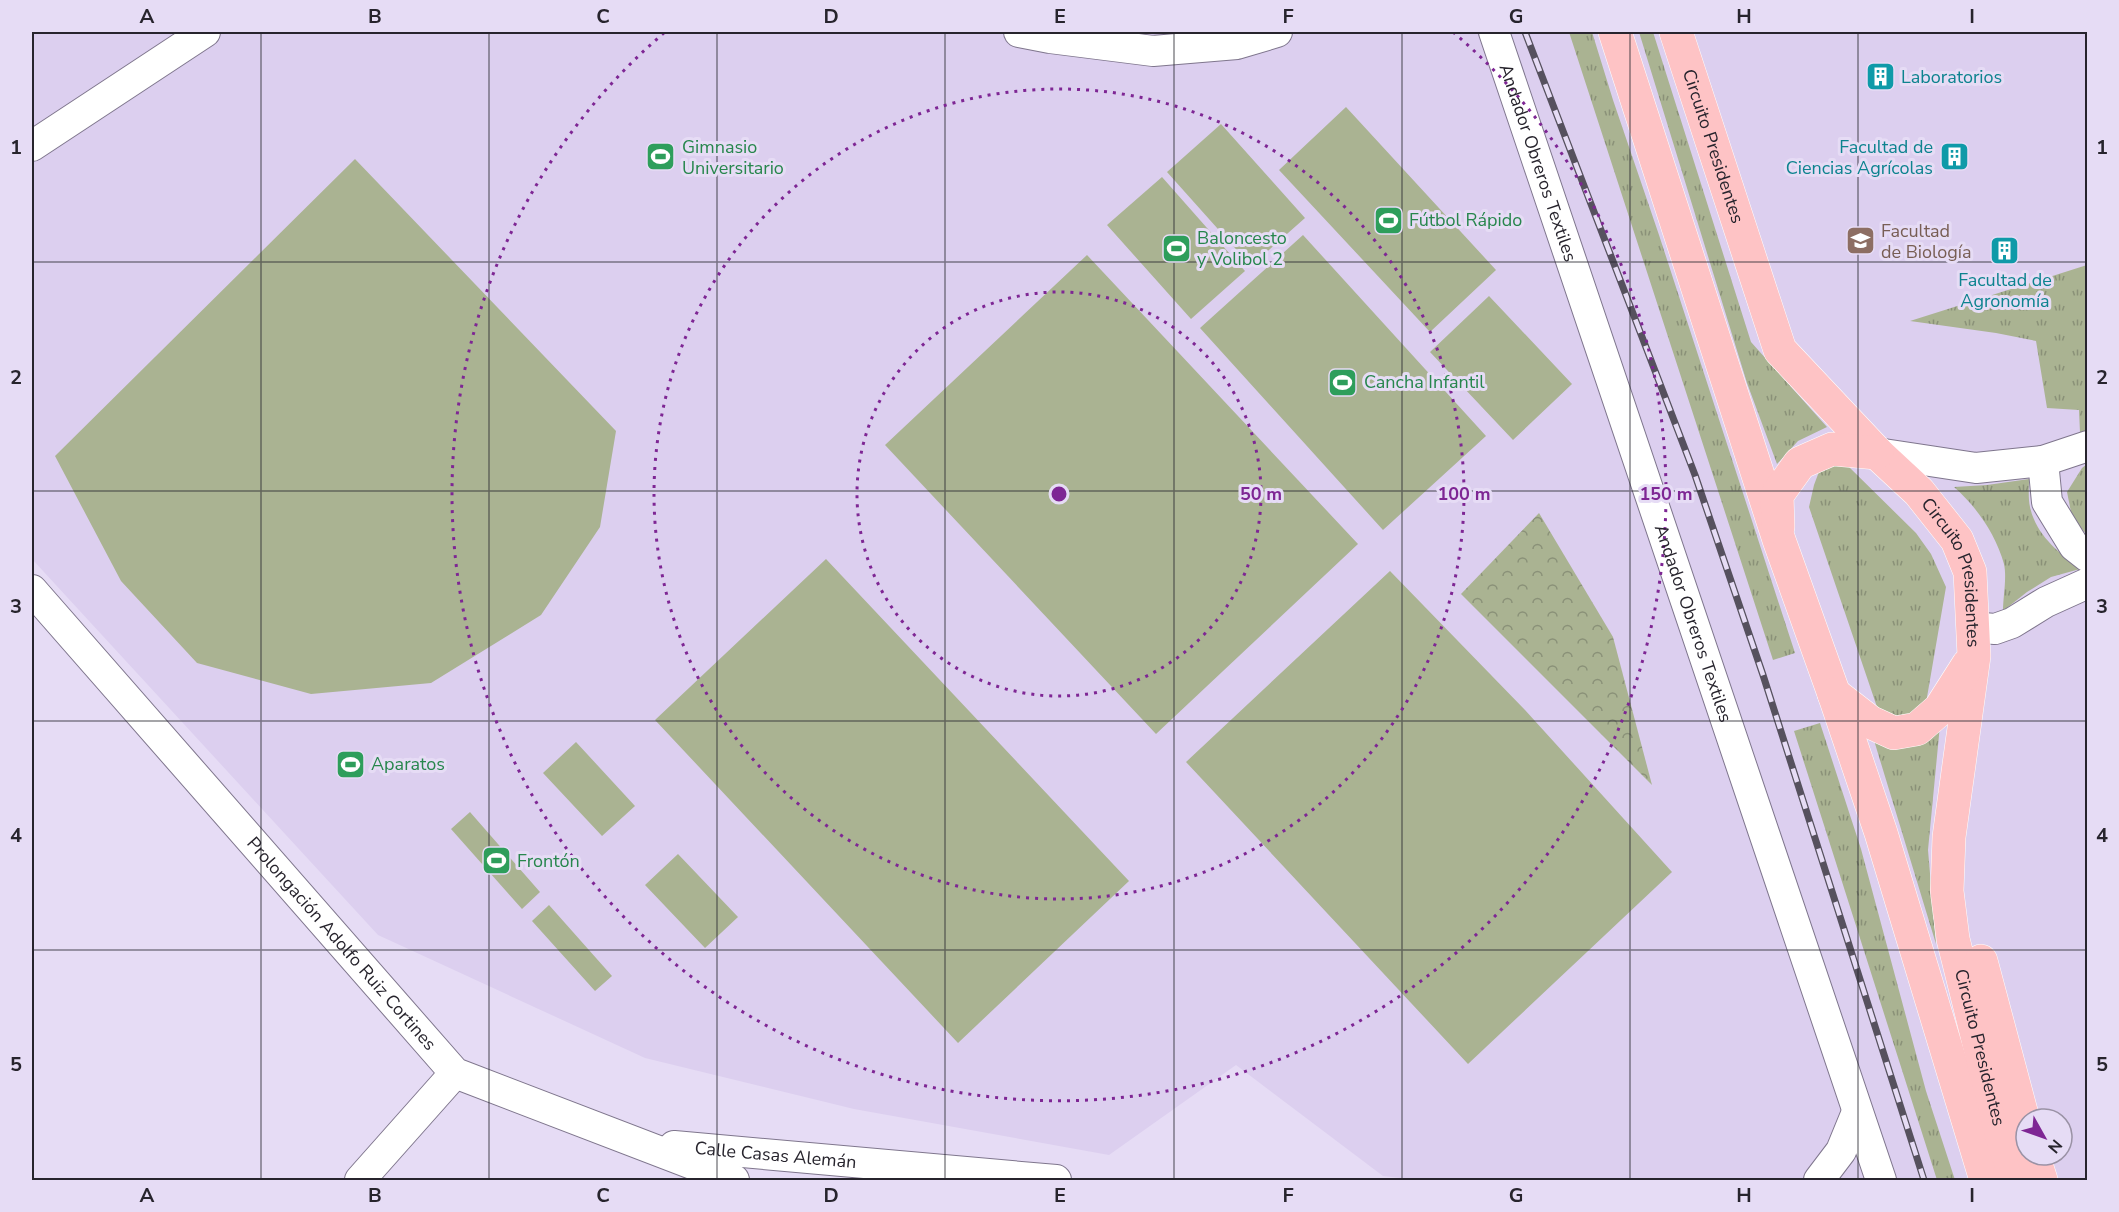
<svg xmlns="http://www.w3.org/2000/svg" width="2119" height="1212" viewBox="0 0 2119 1212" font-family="'Nunito Sans',sans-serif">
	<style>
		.built { fill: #dccfef; fill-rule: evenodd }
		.grass { fill: url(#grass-tufts) }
		.park { fill: url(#park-crowns) }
		.pitch { fill: #aab392 }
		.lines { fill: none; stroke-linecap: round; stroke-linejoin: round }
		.minor-casing { stroke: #7f768d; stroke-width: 32 }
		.major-casing { stroke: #fff; stroke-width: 34 }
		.minor { stroke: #fff; stroke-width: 30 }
		.major { stroke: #fec3c5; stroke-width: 33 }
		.rail-casing { stroke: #56515e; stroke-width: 7 }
		.rail { stroke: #e6dcf5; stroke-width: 4.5; stroke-dasharray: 14; stroke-linecap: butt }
		.grid { fill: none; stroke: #27242d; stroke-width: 1.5; stroke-opacity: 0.55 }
		.ring { fill: none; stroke: #7e2694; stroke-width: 3; stroke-dasharray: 3 6 }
		.labels { text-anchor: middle; stroke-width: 6; stroke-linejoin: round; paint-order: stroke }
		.culture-label { font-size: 18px; fill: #0d838f; stroke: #e6dcf5; text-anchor: start }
		.street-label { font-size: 18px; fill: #27242d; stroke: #e6dcf5 }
		.leisure-label { font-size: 18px; fill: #27864d; stroke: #e6dcf5; text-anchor: start }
		.education-label { font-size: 18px; fill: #785e54; stroke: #e6dcf5; text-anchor: start }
		.centre { fill: #7e2694; stroke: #e6dcf5; stroke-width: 3 }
		.ring-label { font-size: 18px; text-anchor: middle; font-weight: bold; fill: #7e2694; stroke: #e6dcf5; stroke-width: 6; stroke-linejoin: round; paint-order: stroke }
		.neatline { fill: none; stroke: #27242d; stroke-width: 2 }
		.grid-label { font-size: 20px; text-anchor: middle; font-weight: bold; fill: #27242d }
	</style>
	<defs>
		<pattern id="grass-tufts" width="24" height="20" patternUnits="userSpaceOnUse" patternTransform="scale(1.5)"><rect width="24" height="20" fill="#aab392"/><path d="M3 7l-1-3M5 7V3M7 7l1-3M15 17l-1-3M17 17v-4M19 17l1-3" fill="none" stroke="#8a9178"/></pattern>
		<pattern id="park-crowns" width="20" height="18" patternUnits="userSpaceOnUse" patternTransform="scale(1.5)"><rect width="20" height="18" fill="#aab392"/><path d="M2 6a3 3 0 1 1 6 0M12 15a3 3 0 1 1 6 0" fill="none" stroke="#8a9178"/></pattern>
	</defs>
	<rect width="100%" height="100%" fill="#e6dcf5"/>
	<path class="built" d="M32,32H2087V1180H1418L1383,1176L1236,1065L1109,1155L854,1109L645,1058L378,935L32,559ZM2026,1119H2062V1155H2026Z"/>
	<path class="grass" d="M1569,32H1592L1613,100L1659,235L1795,653L1773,660Z
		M1639,32H1653L1751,342L1827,427L1798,441L1777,464L1747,383Z
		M2087,265V432L2080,433L2079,410L2047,408L2036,341L1996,333L1910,321Z
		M1834,464L1848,466L1916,533L1931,554L1946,587L1926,703L1912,713L1897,720L1877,707L1809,507L1814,485L1820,469Z
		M2087,464V535L2072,517L2067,492L2082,468Z
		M2029,479C2029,488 2028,498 2030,507C2036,535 2058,552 2080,569L2051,577L2027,592L2003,611C2003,597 2007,578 2004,564C1996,535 1977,507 1954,487L1987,485Z
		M1820,723L1861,849L1926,1091L1955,1180H1937L1794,731Z
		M1940,725L1928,850L1936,944L1873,737Z"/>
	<path class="park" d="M1539,513L1613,637L1652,785L1461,594Z"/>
	<path class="pitch" d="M1346,107L1496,270L1430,332L1279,170Z
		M1221,124L1305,218L1251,266L1167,172Z
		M355,159L616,431L600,527L541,615L431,683L311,694L197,663L121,581L55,456Z
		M1162,177L1245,271L1191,319L1107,225Z
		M1303,235L1486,436L1383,530L1200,328Z
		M1087,255L1358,544L1156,734L885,445Z
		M1489,296L1572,384L1513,440L1430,352Z
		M826,559L1129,881L958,1043L655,720Z
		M1390,571L1525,710L1672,872L1468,1064L1186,762Z
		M576,742L635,806L602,836L543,773Z
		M470,812L540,892L522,909L451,829Z
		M678,854L738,917L705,948L645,885Z
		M549,905L612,976L595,991L532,921Z"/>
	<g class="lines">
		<defs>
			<g id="minor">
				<path d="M1019,32L1050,38L1153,51L1237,44L1277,32"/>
				<path id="s1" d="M1494,32L1881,1180"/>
				<path d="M32,146L205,32"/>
				<path d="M1877,453L1976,468L2043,461L2088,446"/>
				<path d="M2043,461L2047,502L2074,546L2088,557"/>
				<path id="s2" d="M32,590L455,1073L734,1180"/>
				<path d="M1973,623L1983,628L1995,629L2012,623L2046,602L2088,583"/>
				<path id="s3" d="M674,1146L1056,1180"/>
				<path d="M360,1180L455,1073"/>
				<path d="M1819,1180L1841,1151L1857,1112"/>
			</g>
			<g id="major">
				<path d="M1615,32L1779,540L1834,694L1881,833L1986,1180"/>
				<path id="s4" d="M1676,32L1780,350L1877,453L1919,492L1957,540L1970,572L1974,656L1949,837L1947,891L1953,939L2002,1136L2016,1180"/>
				<path d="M1778,527L1777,495L1800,463L1832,449L1877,453"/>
				<path d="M1834,694L1870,722L1894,733L1917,729L1940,709L1968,665"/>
				<path d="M1981,961L2026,1130"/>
				<path d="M2033,1155L2041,1180"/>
			</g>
		</defs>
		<use href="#minor" class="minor-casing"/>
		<use href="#major" class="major-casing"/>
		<use href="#minor" class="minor"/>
		<use href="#major" class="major"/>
		<defs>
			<path id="rail" d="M1525,32L1695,475L1763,675L1924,1180"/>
		</defs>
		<use href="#rail" class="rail-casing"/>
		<use href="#rail" class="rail"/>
	</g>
	<path class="grid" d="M261,32V1180M489,32V1180M717,32V1180M945,32V1180M1174,32V1180M1402,32V1180M1630,32V1180M1858,32V1180M32,262H2088M32,491H2088M32,721H2088M32,950H2088"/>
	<g class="ring">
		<circle cx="1059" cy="494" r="202"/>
		<circle cx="1059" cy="494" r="405"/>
		<path d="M1453 32A607 607 0 1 1 665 32"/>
	</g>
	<defs>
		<symbol id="building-square" viewBox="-11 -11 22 22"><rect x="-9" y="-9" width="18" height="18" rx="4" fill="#0f9aa8" stroke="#e6dcf5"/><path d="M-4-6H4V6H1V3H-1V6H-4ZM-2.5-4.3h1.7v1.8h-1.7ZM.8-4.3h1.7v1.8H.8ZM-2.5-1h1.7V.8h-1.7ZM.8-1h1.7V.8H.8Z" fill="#fff"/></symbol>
		<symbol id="stadium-square" viewBox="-11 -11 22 22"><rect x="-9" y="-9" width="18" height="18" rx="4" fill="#2e9e5b" stroke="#e6dcf5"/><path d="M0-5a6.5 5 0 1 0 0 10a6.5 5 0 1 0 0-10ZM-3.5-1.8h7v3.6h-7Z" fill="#fff"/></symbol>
		<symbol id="university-square" viewBox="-11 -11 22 22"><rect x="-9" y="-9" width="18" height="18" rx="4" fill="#8d6e63" stroke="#e6dcf5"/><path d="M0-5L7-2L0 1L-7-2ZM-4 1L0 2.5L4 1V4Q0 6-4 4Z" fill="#fff"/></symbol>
	</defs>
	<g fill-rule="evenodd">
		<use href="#building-square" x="1864" y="60" width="33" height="33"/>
		<use href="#stadium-square" x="644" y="140" width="33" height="33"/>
		<use href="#building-square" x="1938" y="140" width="33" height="33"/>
		<use href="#stadium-square" x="1372" y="204" width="33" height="33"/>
		<use href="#university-square" x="1844" y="224" width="33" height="33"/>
		<use href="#stadium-square" x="1160" y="232" width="33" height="33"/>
		<use href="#building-square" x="1988" y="234" width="33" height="33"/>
		<use href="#stadium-square" x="1326" y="366" width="33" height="33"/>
		<use href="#stadium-square" x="334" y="748" width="33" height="33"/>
		<use href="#stadium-square" x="480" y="844" width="33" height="33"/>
	</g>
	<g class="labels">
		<g class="culture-label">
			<text x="1901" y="83">Laboratorios</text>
			<text x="1933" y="153" text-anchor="end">Facultad de<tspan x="1933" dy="21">Ciencias Agrícolas</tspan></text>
			<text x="2005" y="286" text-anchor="middle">Facultad de<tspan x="2005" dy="21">Agronomía</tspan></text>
		</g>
		<g class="street-label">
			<text dy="6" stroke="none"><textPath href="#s4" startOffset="120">Circuito Presidentes</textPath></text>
			<text dy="6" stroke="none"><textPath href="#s1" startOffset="138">Andador Obreros Textiles</textPath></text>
			<text dy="6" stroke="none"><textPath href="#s4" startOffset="624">Circuito Presidentes</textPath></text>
			<text dy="6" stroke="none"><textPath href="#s1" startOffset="624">Andador Obreros Textiles</textPath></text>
			<text dy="6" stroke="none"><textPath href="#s2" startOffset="470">Prolongación Adolfo Ruiz Cortines</textPath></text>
			<text dy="6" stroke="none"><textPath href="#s4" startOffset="1110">Circuito Presidentes</textPath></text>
			<text dy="6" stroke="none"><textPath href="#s3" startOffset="102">Calle Casas Alemán</textPath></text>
		</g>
		<g class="leisure-label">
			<text x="682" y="153">Gimnasio<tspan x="682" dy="21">Universitario</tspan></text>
			<text x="1409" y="226">Fútbol Rápido</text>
			<text x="1197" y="244">Baloncesto<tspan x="1197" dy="21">y Volibol 2</tspan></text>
			<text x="1364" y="388">Cancha Infantil</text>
			<text x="371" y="770">Aparatos</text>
			<text x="517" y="867">Frontón</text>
		</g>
		<g class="education-label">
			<text x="1881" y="237">Facultad<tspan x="1881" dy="21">de Biología</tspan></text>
		</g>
	</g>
	<circle cx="1059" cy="494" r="9" class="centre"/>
	<g class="ring-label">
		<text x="1261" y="500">50 m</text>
		<text x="1464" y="500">100 m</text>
		<text x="1666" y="500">150 m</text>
	</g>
	<rect width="2119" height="1212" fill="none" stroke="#e6dcf5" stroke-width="66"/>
	<g transform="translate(2044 1137) rotate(130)"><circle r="28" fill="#e6dcf5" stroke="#9a92a5" stroke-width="1.5"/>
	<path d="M0-4.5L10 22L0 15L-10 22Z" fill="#7e2694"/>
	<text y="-9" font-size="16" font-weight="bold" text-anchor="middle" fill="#27242d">N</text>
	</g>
	<rect x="33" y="33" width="2053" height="1146" class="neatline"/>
	<g class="grid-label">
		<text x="147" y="23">A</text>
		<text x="375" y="23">B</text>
		<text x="603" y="23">C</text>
		<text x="831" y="23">D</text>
		<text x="1060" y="23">E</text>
		<text x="1288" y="23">F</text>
		<text x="1516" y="23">G</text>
		<text x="1744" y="23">H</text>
		<text x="1972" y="23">I</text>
		<text x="16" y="154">1</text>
		<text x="2102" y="154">1</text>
		<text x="16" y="384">2</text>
		<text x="2102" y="384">2</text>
		<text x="16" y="613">3</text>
		<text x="2102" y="613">3</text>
		<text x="16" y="842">4</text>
		<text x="2102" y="842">4</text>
		<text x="16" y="1071">5</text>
		<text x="2102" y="1071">5</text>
		<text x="147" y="1202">A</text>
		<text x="375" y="1202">B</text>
		<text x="603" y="1202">C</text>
		<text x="831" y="1202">D</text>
		<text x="1060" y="1202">E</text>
		<text x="1288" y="1202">F</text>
		<text x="1516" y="1202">G</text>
		<text x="1744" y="1202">H</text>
		<text x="1972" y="1202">I</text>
	</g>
</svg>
